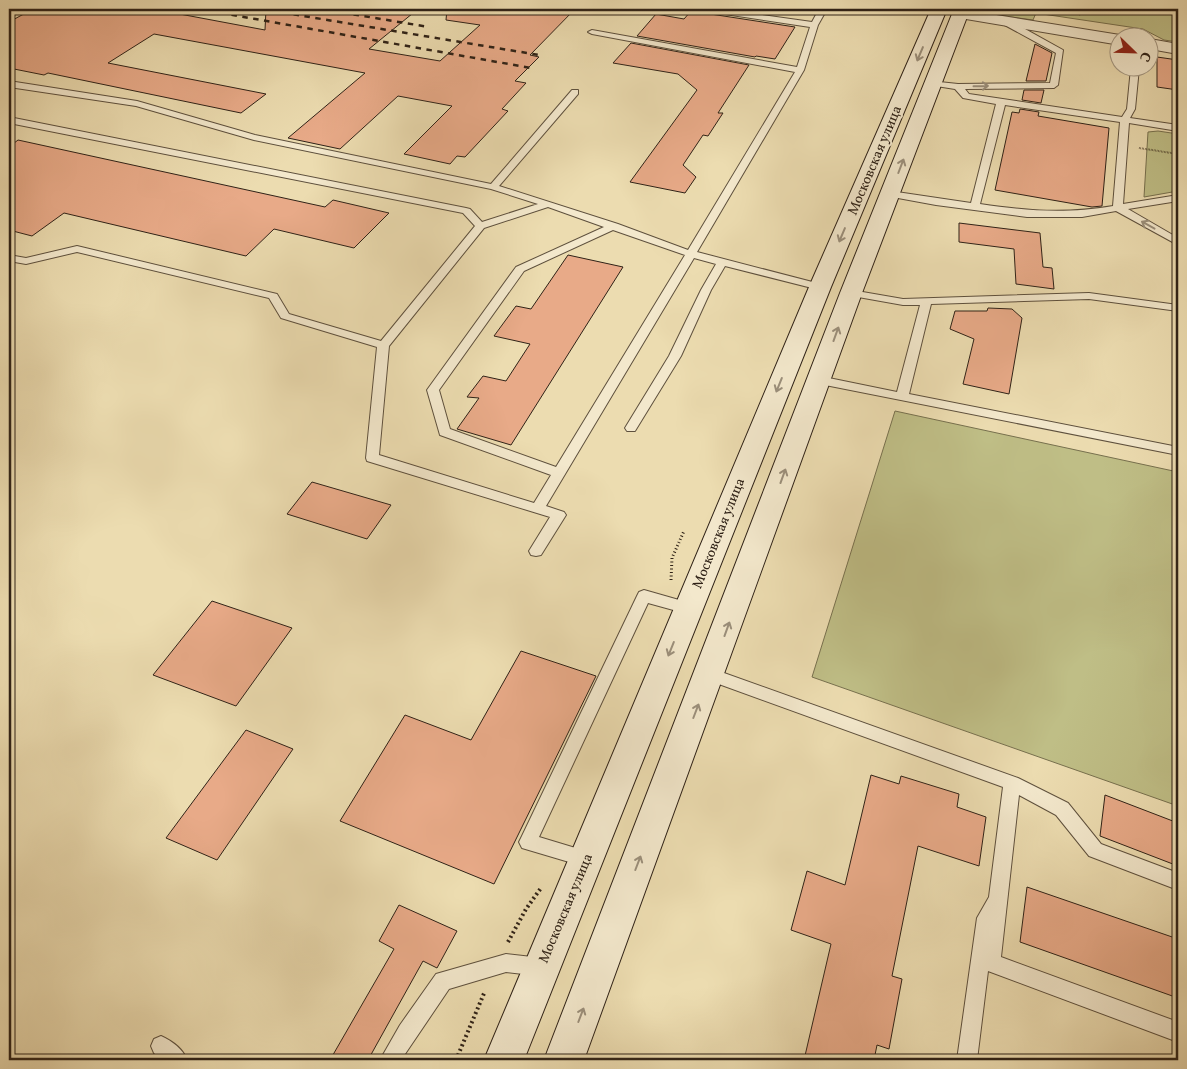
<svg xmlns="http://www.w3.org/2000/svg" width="1187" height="1069" viewBox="0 0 1187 1069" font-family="Vollkorn,serif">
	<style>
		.green { fill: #bfbe86; stroke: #77704e }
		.building { fill: #e8aa88; stroke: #2f2217 }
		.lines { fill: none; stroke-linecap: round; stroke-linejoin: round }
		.service-casing { stroke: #5e503d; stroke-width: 2 }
		.minor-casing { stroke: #5e503d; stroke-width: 2 }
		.secondary-casing { stroke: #2f2217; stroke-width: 2 }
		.path-far2 { stroke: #2f2217; stroke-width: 2; stroke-dasharray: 0.5 1; stroke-linecap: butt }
		.path-far1 { stroke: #2f2217; stroke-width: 3; stroke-dasharray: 1 2.5; stroke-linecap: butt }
		.path { stroke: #2f2217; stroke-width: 4; stroke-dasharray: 2 3; stroke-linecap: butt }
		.service { fill: #f3e8cc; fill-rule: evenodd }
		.minor { fill: #f3e8cc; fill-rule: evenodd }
		.secondary { fill: #f3e8cc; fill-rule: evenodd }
		.rail { stroke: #2f2217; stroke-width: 2.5; stroke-dasharray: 5.5 5.5; stroke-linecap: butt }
		.oneway { stroke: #9b8f7b }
		.labels { text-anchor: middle; stroke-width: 4; stroke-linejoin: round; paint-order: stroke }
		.street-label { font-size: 14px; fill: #2f2217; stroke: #f3e8cc }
	</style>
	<rect width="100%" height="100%" fill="#ecdcb0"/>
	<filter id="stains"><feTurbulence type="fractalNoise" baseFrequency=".004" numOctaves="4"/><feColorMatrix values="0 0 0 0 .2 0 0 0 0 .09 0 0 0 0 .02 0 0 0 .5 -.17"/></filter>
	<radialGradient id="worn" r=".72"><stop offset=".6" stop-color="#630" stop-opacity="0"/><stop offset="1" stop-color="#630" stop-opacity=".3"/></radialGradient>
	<path class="green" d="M999,9H1178V42L1164,40L1143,29L1036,13L1033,20L997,15Z
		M1158,131L1178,134V191L1144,197L1148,132Z
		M895,411L1178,472V806L812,677Z"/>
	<path class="building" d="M33,9H153L265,30L266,9H418L369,49L440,61L480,25L446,20L447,9H575L530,55L539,57L515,81L526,83L502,109L508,111L465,157L457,156L450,164L404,154L452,106L398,96L340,149L288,138L365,73L154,34L108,63L266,94L241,113L48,73L44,75L9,68V22Z
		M691,11L795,27L775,59L756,56L755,57L637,36L656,14L684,19Z
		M631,43L749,65L718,113H723L708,136L703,135L683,165L696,177L685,193L630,182L697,90L678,74L613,63Z
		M1035,44L1052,53L1046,81H1026Z
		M1157,57L1178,60V90L1157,87Z
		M1024,90H1044L1041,103L1022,100Z
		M1020,109L1039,112L1038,116L1109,128L1102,206L1092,207L995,190L1012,112L1019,113Z
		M18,140L325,207L333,200L389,213L354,248L274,229L246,256L64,213L32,236L9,230V147Z
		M959,223L1040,233L1043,267L1052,268L1054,289L1016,284L1014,249L959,242Z
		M568,255L623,267L511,445L457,429L479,398L467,397L483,376L506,381L530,344L494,336L516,306L531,309Z
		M988,308L1012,309L1022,318L1009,394L963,384L974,339L950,329L955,311H987Z
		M312,482L391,505L367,539L287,514Z
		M212,601L292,628L236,706L153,675Z
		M521,651L596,676L494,884L340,821L405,715L471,740Z
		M246,730L293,749L217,860L166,838Z
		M871,775L899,784L901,776L959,794L957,807L986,817L979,866L918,846L892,976L902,979L889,1049L877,1045L874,1060H804L831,944L791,930L807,871L845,885Z
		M1105,795L1178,823V866L1100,836Z
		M1027,887L1178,939V998L1020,942Z
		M399,905L457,931L437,968L423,961L368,1060H330L394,949L379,941Z"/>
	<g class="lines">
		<defs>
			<path id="service" d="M701,9H719L812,22L819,9H827L818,25L804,70L697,252L824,285L825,287L820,290L725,266L711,290L681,356L635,431H627L625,428L669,356L701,290L716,264L694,258L546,506L564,512L566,515L541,555L536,556L531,555L529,551L550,517L367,461L366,458L377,347L281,318L269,298L77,252L26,264L9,261V255L26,258L77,246L277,294L289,314L381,341L475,226L463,213L9,123V117L466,208L470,209L482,222L538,204L491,189L254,140L136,106L9,87V81L137,101L255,135L491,184L572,90H578V94L499,186L618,224L688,250L795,72L592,34L588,32L592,30L797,67L810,27L705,11ZM548,207L604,227L516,267L427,390L440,435L551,475L534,503L379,455L389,346L484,228ZM613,230L685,255L556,467L450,429L439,390L524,271Z
				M1001,19H1007L1063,50L1058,85L1054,88L965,89L969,94L1122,117L1127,109L1131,68H1139L1135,109L1130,118L1178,125V131L1129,123L1123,204L1178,195V201L1128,209L1178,238V245L1116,211L1082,217H1027L936,205L887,196L885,194L890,191L971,203L996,104L963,98L955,89L930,85V81L958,84L1050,83L1056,53L1001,23ZM1005,105L1120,122L1113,206C1065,214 1029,211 980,204Z
				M851,290L903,299L1089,293L1178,305V311L1089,299L931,304L909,394L1178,447V455L815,383L813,380L819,376L897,392L920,305H903L847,295L846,293Z
				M644,590L693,604L695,608L693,612L688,614L648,603L539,837L592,853L595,859L592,865L586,867L522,848L519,842L522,836L637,596L639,592Z
				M710,668L1018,778L1068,803L1101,844L1178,873V890L1089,856L1056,815L1019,795L1001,957L1178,1022V1042L988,971L977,1060H957L977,918L989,897L1003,787L705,679L702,674L705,669Z
				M506,954L541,958L548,960L550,967L548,974L541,976L506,972L449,989L401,1060H380L400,1025L436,974Z
				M161,1036C172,1041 183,1049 187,1060H162L154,1053L151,1046L154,1039Z"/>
			<path id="minor" d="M959,9L1120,35L1126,38H1120V45L954,17L951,14L954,11Z
				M1150,39L1178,44V54L1150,49Z"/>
			<path id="secondary" d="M931,9H947L831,287L524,1060H484L809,287Z
				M954,9H970L862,293L584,1060H544L840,293Z"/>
		</defs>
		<use href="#service" class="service-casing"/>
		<use href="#minor" class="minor-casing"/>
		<use href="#secondary" class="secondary-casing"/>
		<path class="path-far2" d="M1071,9L1081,15
			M1139,148L1178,154"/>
		<path class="path-far1" d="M671,580L672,558L684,531"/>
		<path class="path" d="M508,942L526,909L541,888
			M456,1060L485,991"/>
		<use href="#service" class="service"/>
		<use href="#minor" class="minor"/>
		<use href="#secondary" class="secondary"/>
		<path class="rail" d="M199,9L531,68
			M261,9L539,55
			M321,9L429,27"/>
	</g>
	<defs><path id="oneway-shaft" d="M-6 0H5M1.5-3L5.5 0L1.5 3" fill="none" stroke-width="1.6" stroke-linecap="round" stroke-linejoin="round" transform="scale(1.25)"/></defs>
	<g class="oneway">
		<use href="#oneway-shaft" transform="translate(920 54) rotate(113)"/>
		<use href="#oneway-shaft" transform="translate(981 86) rotate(-1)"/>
		<use href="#oneway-shaft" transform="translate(901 166) rotate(-69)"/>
		<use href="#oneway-shaft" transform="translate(1148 225) rotate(-151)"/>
		<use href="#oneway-shaft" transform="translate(842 235) rotate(113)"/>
		<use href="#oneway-shaft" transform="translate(836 334) rotate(-70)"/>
		<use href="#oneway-shaft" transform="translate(779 385) rotate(112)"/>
		<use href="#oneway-shaft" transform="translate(783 476) rotate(-70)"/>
		<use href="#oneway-shaft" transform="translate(727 629) rotate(-70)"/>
		<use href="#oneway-shaft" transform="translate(671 649) rotate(112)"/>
		<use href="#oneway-shaft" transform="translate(696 711) rotate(-69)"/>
		<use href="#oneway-shaft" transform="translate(638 863) rotate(-69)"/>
		<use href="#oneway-shaft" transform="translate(581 1015) rotate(-69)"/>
	</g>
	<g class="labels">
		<g class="street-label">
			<text transform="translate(874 160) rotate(-67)" y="5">Московская улица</text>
			<text transform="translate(718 533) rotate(-68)" y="5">Московская улица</text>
			<text transform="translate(565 908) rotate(-67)" y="5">Московская улица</text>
		</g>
	</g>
	<rect width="1187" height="1069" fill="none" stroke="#ecdcb0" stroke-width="30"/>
	<rect x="10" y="10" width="1167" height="1049" fill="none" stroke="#2f2217" stroke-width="2.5"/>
	<rect x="15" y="15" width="1157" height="1039" fill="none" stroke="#2f2217"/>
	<g transform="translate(1134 52) rotate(113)"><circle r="24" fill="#f3e8cc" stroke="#a59984"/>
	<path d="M0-4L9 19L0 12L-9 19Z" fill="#8f2418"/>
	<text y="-8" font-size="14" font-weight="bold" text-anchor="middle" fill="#2f2217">С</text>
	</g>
	<rect width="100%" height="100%" filter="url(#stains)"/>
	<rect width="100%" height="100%" fill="url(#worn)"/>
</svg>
